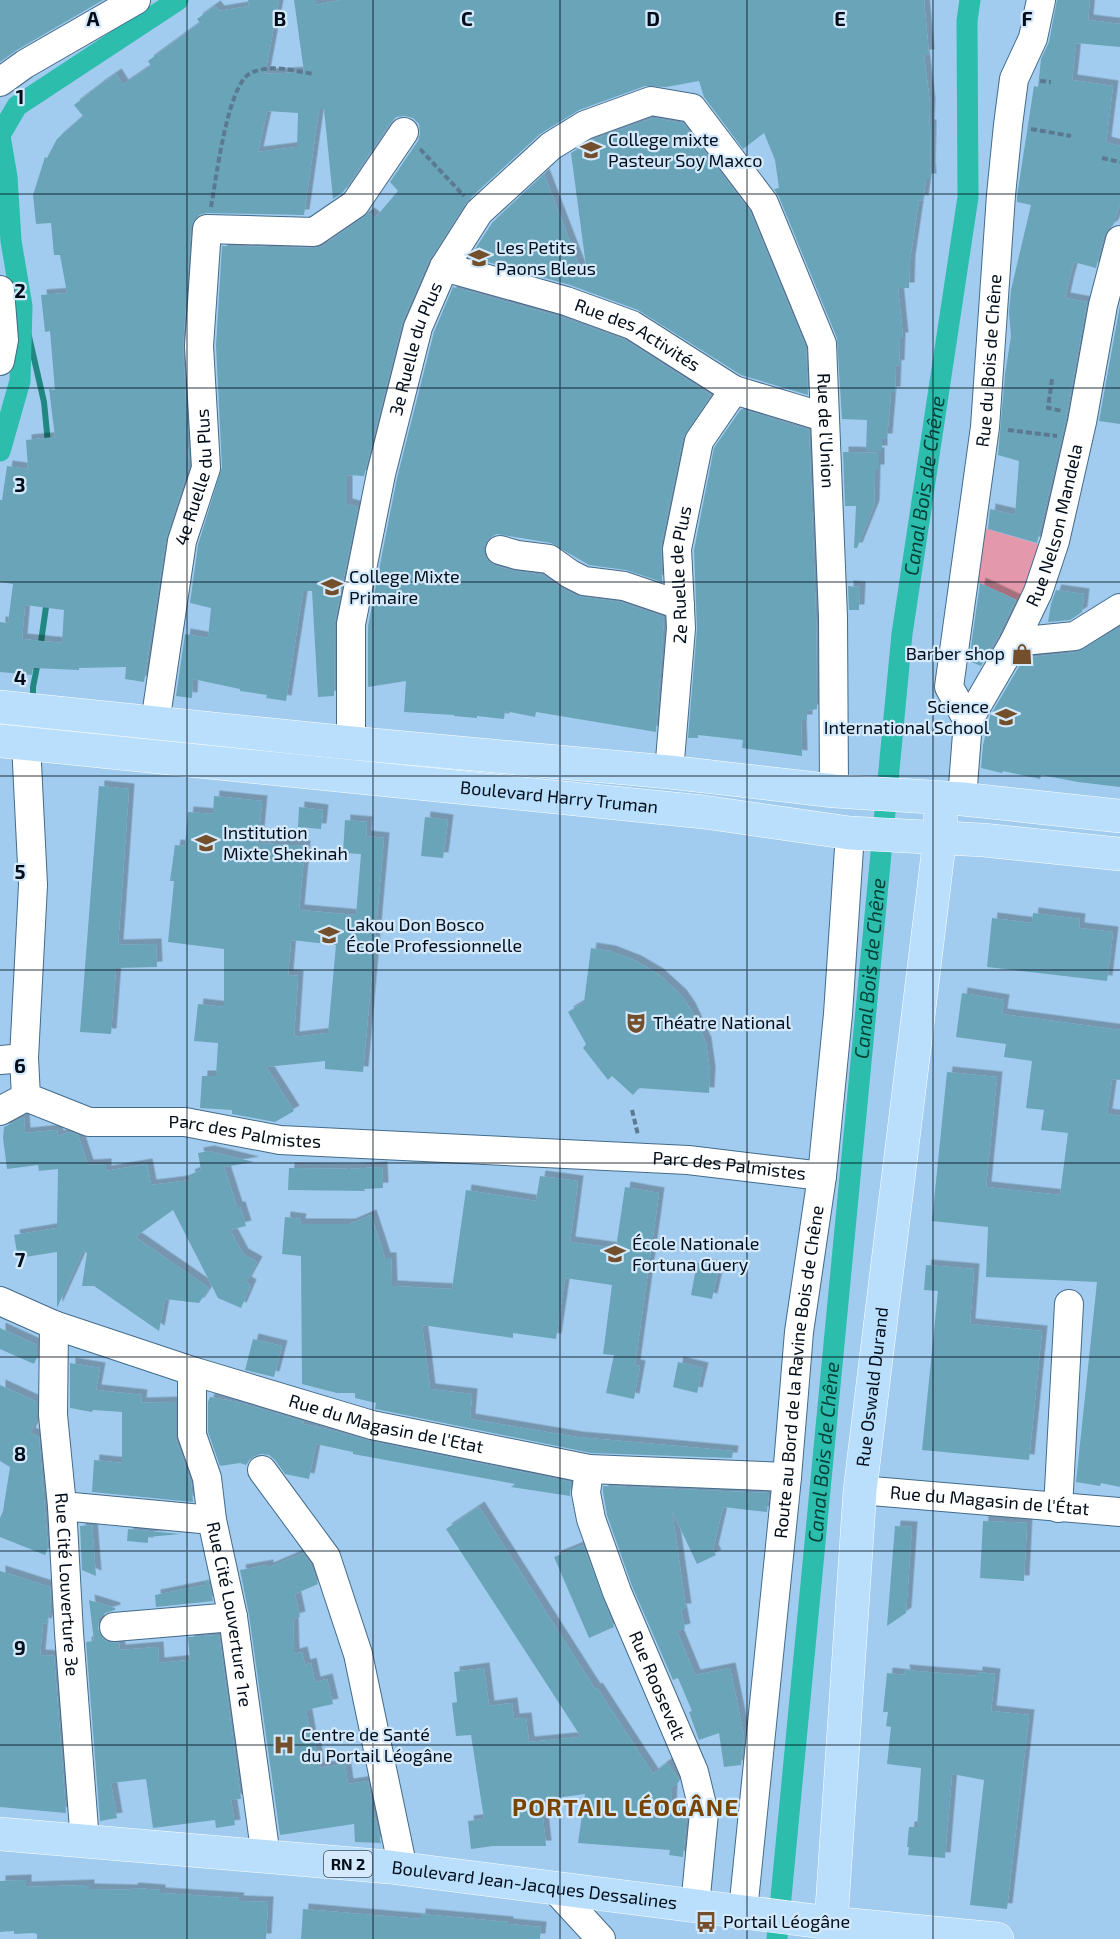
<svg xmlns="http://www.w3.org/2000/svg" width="1120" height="1939" viewBox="0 0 1120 1939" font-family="'Exo 2',sans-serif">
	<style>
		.green { fill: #e399ab }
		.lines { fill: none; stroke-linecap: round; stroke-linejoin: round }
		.stream { stroke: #208880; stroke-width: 6 }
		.canal { stroke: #2dbdac; stroke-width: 21 }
		.building { fill: #6ba4b9; fill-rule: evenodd; filter: url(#shadow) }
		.minor-casing { stroke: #436b8a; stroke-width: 30 }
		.major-casing { stroke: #fff; stroke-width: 34 }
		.path { stroke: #5c7992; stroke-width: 4; stroke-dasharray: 6 3; stroke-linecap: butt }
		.minor { stroke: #fff; stroke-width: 28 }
		.major { stroke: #b9dffc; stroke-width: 33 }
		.grid { fill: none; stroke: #010d19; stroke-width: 1.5; stroke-opacity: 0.55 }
		.labels { text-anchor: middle; stroke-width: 4.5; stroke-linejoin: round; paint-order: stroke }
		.shield { fill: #d4eafc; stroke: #404f5d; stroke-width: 1.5 }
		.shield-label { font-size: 16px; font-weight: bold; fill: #010d19 }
		.poi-label { font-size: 18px; fill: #010d19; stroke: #d4eafc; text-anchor: start }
		.street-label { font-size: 18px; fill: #010d19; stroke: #d4eafc }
		.water-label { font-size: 20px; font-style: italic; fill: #02423b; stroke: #d4eafc }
		.district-label { font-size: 24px; font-weight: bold; letter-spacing: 1.5px; fill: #784400; stroke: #d4eafc }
		.grid-label { font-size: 20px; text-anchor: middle; font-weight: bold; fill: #010d19; stroke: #d4eafc; stroke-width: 4.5; stroke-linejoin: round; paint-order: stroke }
	</style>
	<defs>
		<filter id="shadow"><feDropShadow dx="5.5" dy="-5.5" stdDeviation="0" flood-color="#0004"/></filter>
	</defs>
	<rect width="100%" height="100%" fill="#a1ccef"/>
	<path class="green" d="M984,528L1042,545L1025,603L975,581Z"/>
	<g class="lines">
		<path class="stream" d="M22,306L44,402L48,443
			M40,649L47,600
			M33,700V687L38,662"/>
		<g class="canal">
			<path d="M0,135L17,106L178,0"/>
			<path d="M0,136L7,177L11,241L22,306L20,381L0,451"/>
			<path id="s1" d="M777,1939L902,634L968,197L967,21L970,0"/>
		</g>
	</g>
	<path class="building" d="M0,0H103L17,50L0,62Z
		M248,0H279L265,74L304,72L294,0H316V5L341,0H924L929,55H924L930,104L929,125H931L930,166L931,179H926L923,201L919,200L910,260L909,288H898L903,338H900L899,366L896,365L895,392H891L887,439H882V451H866L867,420L842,419L837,338L779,197L774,189L779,188L775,160L764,133L743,149L704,97L699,81L666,87L645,86L579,110L540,134L468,200L429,260L402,323L364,476L347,475V504L358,507L335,621L334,696L318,697L312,591H303L286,701L266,698L267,695L240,691V689L193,679L192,698L176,696L185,634L208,638L211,608L190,603L198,545L222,467L216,346L222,246L314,248L323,246L369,213L375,218L398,191L390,182L418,141L420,134L419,124L413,118L405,116L396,117L390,123L343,192L333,199L324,109H319L304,215L207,213L199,215L194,220L191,227L183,347L189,466L166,539L144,682L125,679L126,667L79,668V670L33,668L32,675L0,672V622L8,623L13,584L0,582V500H2L7,466L28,469L26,440L55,437L49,389L55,390L50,331L45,332L41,295L67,293L60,255H54L51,223L36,224L33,195L45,157L47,158L57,139L83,116L74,105L100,85L116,74L123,85L151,66L148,61L200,23L197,19L215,6L219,11L249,6ZM267,111L298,113L297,147L258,152ZM25,605L64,610L62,643L22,639Z
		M1057,0H1090L1088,20L1120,24V47L1076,43L1072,80L1113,86L1106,142L1120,146V205L1113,225L1108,229L1104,236L1096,268L1074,262L1069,280L1065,298L1087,302L1066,419L1037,543L988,529L990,509L1015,515L1019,461L998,455L1005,374L1011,336L1009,312L1011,290L1031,205L1017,202V196L1034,86L1038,87L1041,59L1049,42Z
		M653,118L683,123L750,211L806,348L808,395L741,375L638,310L570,285L470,257L492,223L544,174L580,268L586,266L571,153L592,140Z
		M453,287L561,317L625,340L711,395L683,438L661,546L662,582L626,570L589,565L551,543L497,534L489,538L484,546V554L488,561L495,566L515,571L543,575L561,588L577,596L620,602L664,617L656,732L536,712L535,717L505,711L504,719L477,716V718L454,716V715L404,712L406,681L368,687V626L397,478L434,332Z
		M1120,305V424L1099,421Z
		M741,409L809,430L816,617L817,709L807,711V720H801L802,756L742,748L743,740L698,735V738H688L697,629L694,550L714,448Z
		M843,452L879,453V470H875L874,506L857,548H854L856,506H845Z
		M980,583L1016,600L999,634L981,666L969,661Z
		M848,586L860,587L859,610H849Z
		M1056,590L1084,594L1082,612L1070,620L1048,622L1051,604Z
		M1120,627V787L1078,782L1041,775L1040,779L1003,771L1002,773L981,768L983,745L990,716L1024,658L1077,652Z
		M99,786L129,789L118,945L156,944L157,967L116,968L111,1034L80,1032Z
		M214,796L262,801L258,843L305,846L299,910L356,915L361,854L343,853L345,820L367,822L366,836L384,838L363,1072L325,1069V1061L266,1067L294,1111L275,1122L232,1114V1110L200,1108L202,1076H216L218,1043L194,1041L198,1004L224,1007V949L168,942L174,881H170L175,845L185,846L188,812L213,814ZM291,940L336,945L328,1033L294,1037L298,976L288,975Z
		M299,807L323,810L321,829L298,827Z
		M425,817L448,820L443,858L421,856Z
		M1033,913L1080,919L1079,928L1113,932L1107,981L987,967L992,918L1032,923Z
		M591,948L610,951L636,961L658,974L681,995L690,1008L706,1043L710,1072L709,1093L639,1088L633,1095L612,1076L608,1080L583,1048L586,1044L568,1012L584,1002Z
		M962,993L1004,1000L1002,1014L1120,1030V1080L1112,1079L1107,1114L1120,1116V1487L1101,1483L1100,1486L1076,1482L1097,1282L986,1277L988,1227L932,1221L947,1072L997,1077L986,1187L1060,1195L1068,1133L1041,1130L1044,1110L1026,1108L1032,1061L1004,1057L1006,1044L956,1037Z
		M24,1117L25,1133L57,1130L58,1136L69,1132L78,1135L88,1165L106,1164V1171L147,1164L151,1185L191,1180L189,1175L201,1170L198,1153L209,1151L254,1162L224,1167L237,1207H240L246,1226L230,1230L243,1254L257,1262L246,1282L251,1285L241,1308L218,1298L173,1210L135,1237L209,1288L199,1303L165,1299L159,1331L94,1286H82L87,1253L83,1251L57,1308V1252L18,1258L14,1235L57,1228L58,1169L39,1171L38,1165L7,1169L3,1138L4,1127Z
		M382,1167L383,1188L364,1189L365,1191L288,1190L289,1168L350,1169Z
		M540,1176L578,1181L570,1242L616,1248L625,1187L659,1193L635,1365L640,1366L634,1399L606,1393L614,1355L603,1354L612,1285L565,1278L556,1339L513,1333V1338L422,1325L430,1389L472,1394L470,1419L577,1437L733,1451L732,1458L591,1453L376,1409H375L376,1403L355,1398V1393H337L302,1384L301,1256L282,1254L285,1217L301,1219L300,1224H350L371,1215L385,1258H391L392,1286L452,1289L466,1190L536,1201Z
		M697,1263L719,1267L712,1299L691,1295Z
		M926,1265L974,1269L970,1324L1042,1331L1029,1460L922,1450L938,1291L924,1290Z
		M0,1328L37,1345V1357L34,1364L0,1349Z
		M253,1339L282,1346L274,1377L245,1370Z
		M678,1362L703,1368L697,1393L673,1387Z
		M70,1363L100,1368L96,1390L142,1395L141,1403L176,1402V1440L191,1482L193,1502L92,1492L94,1460L122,1463V1412L93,1410L92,1412L70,1408Z
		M0,1385L37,1402V1419L30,1433L39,1437L48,1548L45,1555L0,1537V1518L3,1511L10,1467L0,1461Z
		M210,1397L238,1402L304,1422L303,1424L327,1429L369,1441L571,1482L570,1496L511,1487L515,1484L353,1454V1452L316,1444L309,1479L285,1474L275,1460L269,1455L261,1454L252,1457L246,1465L240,1463L220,1466L208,1432V1402Z
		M603,1486L769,1493L767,1512L723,1507L713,1550L716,1555L697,1564L672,1511L686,1609H681L685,1629L677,1631L695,1675L730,1668L744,1736L741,1765L724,1767L719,1733L699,1740L689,1712L692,1711L678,1678L673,1680L632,1586L607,1515L603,1492Z
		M479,1507L595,1689L597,1688L601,1694L653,1774L667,1763L679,1779V1782L672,1787L671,1811L687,1812L683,1857L669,1855L670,1850L578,1843L585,1794L541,1800L546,1846H493L471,1849L468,1821L484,1819L471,1735L456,1736L452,1703L457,1702L454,1672L484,1668L489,1706L512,1703L514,1719L526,1718L529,1742L581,1737L446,1529Z
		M983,1521L1027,1523L1024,1581L980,1578Z
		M92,1525L96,1576L82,1570L80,1526Z
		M895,1526L912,1527L906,1613L887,1626Z
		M128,1529L181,1534L148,1537V1543L127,1541Z
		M583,1545L614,1627L589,1638L554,1557Z
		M303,1553L310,1563L318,1584L295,1594L300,1617L293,1619L294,1654L302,1652L305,1665L311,1663L315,1682L327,1679L333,1704L306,1710L312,1743L315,1742L319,1768L345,1764L348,1784L368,1781L374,1817H375L381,1843L355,1842L354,1824L280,1835L249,1615L240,1570L268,1565V1568Z
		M0,1571L50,1587L51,1608L46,1624L43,1623L40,1655L54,1656L66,1813L0,1807Z
		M208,1580L213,1601L156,1607L155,1595L205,1585V1581Z
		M89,1600L115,1608V1610L105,1613L99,1619L98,1629L101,1637L108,1642L119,1643L120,1650L158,1647L159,1663L190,1660L188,1637L219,1635L241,1799L231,1800L235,1825L216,1828L215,1820L153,1828L146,1779L111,1783L117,1818L100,1821L86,1642L94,1641Z
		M904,1670L977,1676V1672L995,1674L991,1711L1029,1715L1007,1909L970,1905L984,1780L952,1774L945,1858L908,1855L909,1847H907L909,1827H917L921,1768L887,1764L891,1727L886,1726L888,1712H883L887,1673L905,1675Z
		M26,1880V1887L89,1885V1889L132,1890L133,1888L160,1890V1893L239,1898L238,1901L268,1902L266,1939H37V1934L33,1933L14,1934V1931L0,1932V1881Z
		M303,1909L420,1919V1914L508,1922V1924L541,1927L540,1939H301Z"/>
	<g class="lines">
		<defs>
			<g id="minor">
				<path d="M0,82L25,64L136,0"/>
				<path id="s2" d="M444,267L566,301L632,325L734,390L824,417"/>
				<path d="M0,290L4,340L0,361"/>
				<path d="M500,550L517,555L549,559L570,574L584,581L624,586L680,605"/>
				<path d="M1014,642L1075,636L1120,608"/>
				<path id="s3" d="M968,721L949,687L985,427L1001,195L1008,125L1014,79L1033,38L1041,0"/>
				<path id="s4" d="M155,723L182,541L206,468L199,346L207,229L314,232L355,204L404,132"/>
				<path id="s5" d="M26,743L33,885L24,1058L26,1097L89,1122H185L280,1140L688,1160L822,1176"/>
				<path id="s6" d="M351,743V624L381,474L418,327L444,267L479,212L551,146L585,125L651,101L692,108L764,203L822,344L833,617L834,791"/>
				<path id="s7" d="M669,772L681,628L677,549L699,441L734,390"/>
				<path id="s8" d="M962,799L968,721L1014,642L1038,592L1055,541L1082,422L1103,305L1120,240"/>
				<path d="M0,1060L24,1058"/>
				<path d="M0,1111L26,1097"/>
				<path id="s9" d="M0,1301L54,1325L192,1371L372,1425L589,1469L787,1477"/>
				<path id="s10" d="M54,1325L53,1415L62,1506L69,1633L85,1842"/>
				<path id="s11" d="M192,1371V1435L207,1478L212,1520L233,1617L266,1857"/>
				<path id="s12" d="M589,1469L586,1493L591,1519L617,1592L694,1772L704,1813L695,1906"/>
				<path d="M262,1470L326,1557L358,1654L403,1869"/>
				<path id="s13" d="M860,1490L1120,1512"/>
				<path d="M62,1506L212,1520"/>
				<path d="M1058,1508L1069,1304"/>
				<path d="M114,1627L233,1617"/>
				<path d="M555,1889L601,1939"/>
				<path id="s14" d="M743,1911L787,1477L799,1332L822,1176L838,1014L850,833"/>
			</g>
			<g id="major">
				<path d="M0,707L351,743L669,772L834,791L962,799L1120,816"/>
				<path id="s15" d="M0,741L704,812L850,833L983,840L1120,854"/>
				<path id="s16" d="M0,1834L389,1867L831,1923L997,1939"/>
				<path id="s17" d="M833,1939L831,1923L860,1490L940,837L941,798"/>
			</g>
		</defs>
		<use href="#minor" class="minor-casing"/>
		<use href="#major" class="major-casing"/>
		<path class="path" d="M1040,81L1051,82
			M1031,129L1071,136
			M420,149L464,196
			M1102,158L1120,162
			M211,207C216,180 227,88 249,74C269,63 293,71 314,74
			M1052,379L1048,408L1062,411
			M1008,430L1057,436
			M632,1110L638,1135"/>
		<use href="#minor" class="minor"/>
		<use href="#major" class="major"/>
	</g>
	<path class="grid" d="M187,0V1939M373,0V1939M560,0V1939M747,0V1939M933,0V1939M0,194H1120M0,388H1120M0,582H1120M0,776H1120M0,970H1120M0,1163H1120M0,1357H1120M0,1551H1120M0,1745H1120"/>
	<defs>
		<symbol id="school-bare" viewBox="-9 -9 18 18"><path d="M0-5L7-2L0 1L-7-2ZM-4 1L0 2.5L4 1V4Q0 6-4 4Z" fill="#744f2b" stroke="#d4eafc" stroke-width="2.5" paint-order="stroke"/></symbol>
		<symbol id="shop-bare" viewBox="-9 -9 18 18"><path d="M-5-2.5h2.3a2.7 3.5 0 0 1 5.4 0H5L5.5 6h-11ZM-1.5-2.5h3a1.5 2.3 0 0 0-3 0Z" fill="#744f2b" stroke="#d4eafc" stroke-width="2.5" paint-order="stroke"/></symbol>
		<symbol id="university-bare" viewBox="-9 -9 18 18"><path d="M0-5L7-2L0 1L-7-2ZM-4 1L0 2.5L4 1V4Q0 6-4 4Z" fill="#744f2b" stroke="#d4eafc" stroke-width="2.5" paint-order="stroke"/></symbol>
		<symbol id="theatre-bare" viewBox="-9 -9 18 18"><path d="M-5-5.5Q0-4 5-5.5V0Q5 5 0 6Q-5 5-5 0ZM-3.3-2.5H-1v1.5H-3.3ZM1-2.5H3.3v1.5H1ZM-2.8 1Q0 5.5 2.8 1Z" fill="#744f2b" stroke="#d4eafc" stroke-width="2.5" paint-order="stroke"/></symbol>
		<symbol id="hospital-bare" viewBox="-9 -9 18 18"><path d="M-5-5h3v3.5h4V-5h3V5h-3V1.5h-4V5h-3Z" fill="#744f2b" stroke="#d4eafc" stroke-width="2.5" paint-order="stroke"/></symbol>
		<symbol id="bus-bare" viewBox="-9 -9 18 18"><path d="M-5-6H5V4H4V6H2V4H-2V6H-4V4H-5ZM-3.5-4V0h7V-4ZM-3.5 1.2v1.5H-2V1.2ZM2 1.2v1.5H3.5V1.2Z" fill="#744f2b" stroke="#d4eafc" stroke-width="2.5" paint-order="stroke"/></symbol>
	</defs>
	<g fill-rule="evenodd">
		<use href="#school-bare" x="576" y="135" width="30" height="30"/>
		<use href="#school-bare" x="464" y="243" width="30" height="30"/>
		<use href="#school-bare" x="317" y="572" width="30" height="30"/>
		<use href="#shop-bare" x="1007" y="639" width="30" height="30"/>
		<use href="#school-bare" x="991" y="702" width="30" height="30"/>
		<use href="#school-bare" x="191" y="828" width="30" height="30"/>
		<use href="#university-bare" x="314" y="920" width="30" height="30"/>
		<use href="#theatre-bare" x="621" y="1008" width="30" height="30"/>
		<use href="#school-bare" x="600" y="1239" width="30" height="30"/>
		<use href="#hospital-bare" x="269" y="1730" width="30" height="30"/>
		<use href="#bus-bare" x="691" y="1907" width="30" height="30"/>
	</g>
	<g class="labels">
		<rect class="shield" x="324" y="1851" width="48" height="26" rx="4.5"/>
		<g class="shield-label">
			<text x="348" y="1870">RN 2</text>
		</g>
		<g class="poi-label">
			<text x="608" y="146">College mixte<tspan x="608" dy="21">Pasteur Soy Maxco</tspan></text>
			<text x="496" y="254">Les Petits<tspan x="496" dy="21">Paons Bleus</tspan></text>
			<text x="349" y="583">College Mixte<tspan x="349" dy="21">Primaire</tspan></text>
			<text x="1005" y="660" text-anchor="end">Barber shop</text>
			<text x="989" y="713" text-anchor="end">Science<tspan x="989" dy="21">International School</tspan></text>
			<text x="223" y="839">Institution<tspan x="223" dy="21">Mixte Shekinah</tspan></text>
			<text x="346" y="931">Lakou Don Bosco<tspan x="346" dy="21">École Professionnelle</tspan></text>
			<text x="653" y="1029">Théatre National</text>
			<text x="632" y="1250">École Nationale<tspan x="632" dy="21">Fortuna Guery</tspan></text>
			<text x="301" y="1741">Centre de Santé<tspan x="301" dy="21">du Portail Léogâne</tspan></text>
			<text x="723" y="1928">Portail Léogâne</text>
		</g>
		<g class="street-label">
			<text dy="6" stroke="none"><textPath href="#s2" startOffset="206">Rue des Activités</textPath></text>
			<text dy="6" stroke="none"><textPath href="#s6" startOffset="402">3e Ruelle du Plus</textPath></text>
			<text dy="6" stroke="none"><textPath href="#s3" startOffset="368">Rue du Bois de Chêne</textPath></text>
			<text dy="6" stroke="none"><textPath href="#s6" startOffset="1162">Rue de l'Union</textPath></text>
			<text dy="6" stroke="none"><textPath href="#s4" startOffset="250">4e Ruelle du Plus</textPath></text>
			<text dy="6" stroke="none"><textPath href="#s8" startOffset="294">Rue Nelson Mandela</textPath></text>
			<text dy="6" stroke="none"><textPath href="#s7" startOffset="198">2e Ruelle de Plus</textPath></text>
			<text dy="6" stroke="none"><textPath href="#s15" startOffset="562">Boulevard Harry Truman</textPath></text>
			<text dy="6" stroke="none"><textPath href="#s5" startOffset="579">Parc des Palmistes</textPath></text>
			<text dy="6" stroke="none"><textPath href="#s5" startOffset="1065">Parc des Palmistes</textPath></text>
			<text dy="6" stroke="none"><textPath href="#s14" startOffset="542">Route au Bord de la Ravine Bois de Chêne</textPath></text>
			<text dy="6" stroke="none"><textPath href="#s17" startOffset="554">Rue Oswald Durand</textPath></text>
			<text dy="6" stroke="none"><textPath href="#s9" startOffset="406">Rue du Magasin de l'Etat</textPath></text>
			<text dy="6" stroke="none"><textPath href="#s13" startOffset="130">Rue du Magasin de l'État</textPath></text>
			<text dy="6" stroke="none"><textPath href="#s10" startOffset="260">Rue Cité Louverture 3e</textPath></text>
			<text dy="6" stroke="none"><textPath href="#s11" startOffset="248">Rue Cité Louverture 1re</textPath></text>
			<text dy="6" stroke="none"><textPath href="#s12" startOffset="230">Rue Roosevelt</textPath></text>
			<text dy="6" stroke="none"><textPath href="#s16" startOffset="537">Boulevard Jean-Jacques Dessalines</textPath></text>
		</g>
		<g class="water-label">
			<text dy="7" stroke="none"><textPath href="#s1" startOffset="1461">Canal Bois de Chêne</textPath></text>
			<text dy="7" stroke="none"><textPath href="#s1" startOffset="975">Canal Bois de Chêne</textPath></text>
			<text dy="7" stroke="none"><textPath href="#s1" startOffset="489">Canal Bois de Chêne</textPath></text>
		</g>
		<g class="district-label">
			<text x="626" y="1816">PORTAIL LÉOGÂNE</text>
		</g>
	</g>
	<g class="grid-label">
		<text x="93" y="26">A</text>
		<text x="280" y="26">B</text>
		<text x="467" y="26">C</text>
		<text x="653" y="26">D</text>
		<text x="840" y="26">E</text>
		<text x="1027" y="26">F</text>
		<text x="20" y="104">1</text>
		<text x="20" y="298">2</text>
		<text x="20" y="492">3</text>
		<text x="20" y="685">4</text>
		<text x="20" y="879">5</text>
		<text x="20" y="1073">6</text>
		<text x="20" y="1267">7</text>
		<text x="20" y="1461">8</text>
		<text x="20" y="1655">9</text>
	</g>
</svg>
